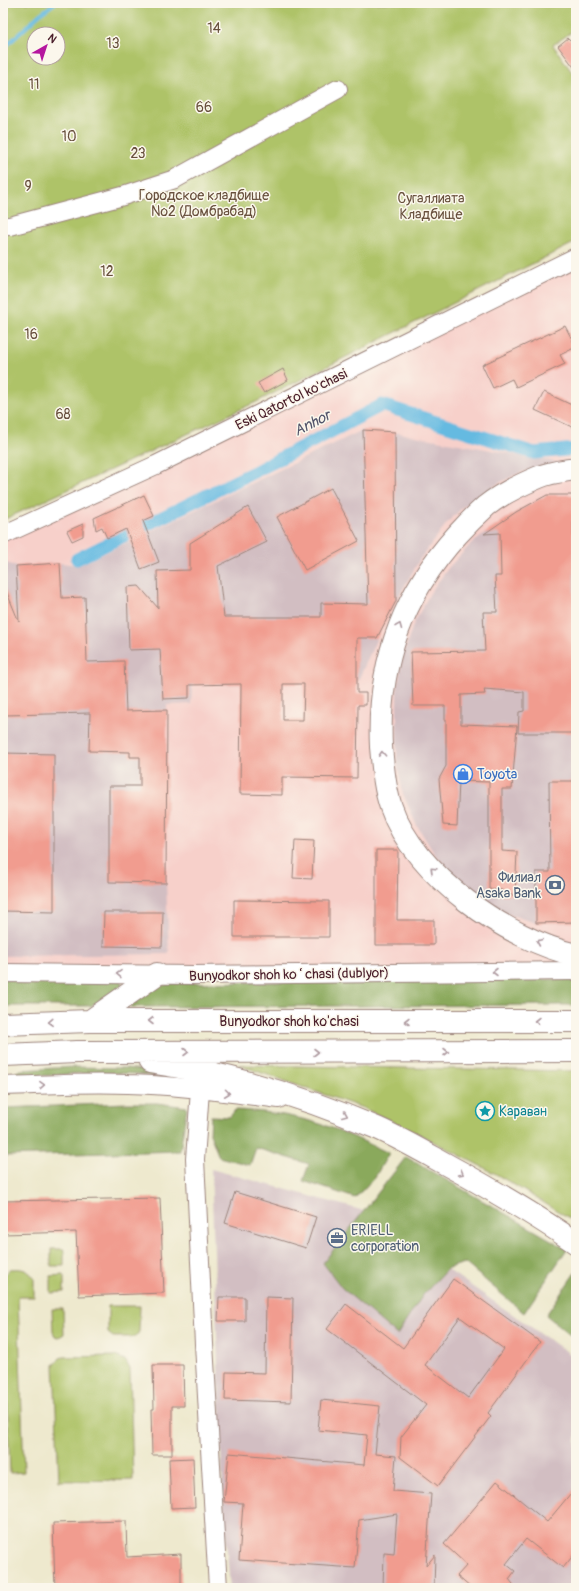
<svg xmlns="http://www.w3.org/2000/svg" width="579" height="1591" viewBox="0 0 579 1591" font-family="Pangolin,sans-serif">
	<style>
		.built { fill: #f7d0ca }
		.industrial { fill: #d2bec2 }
		.green { fill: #aec367; stroke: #7c7149; fill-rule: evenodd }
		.forest { fill: #8aa95c; stroke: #6a6444 }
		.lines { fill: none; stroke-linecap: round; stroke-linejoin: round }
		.stream { stroke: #65bae1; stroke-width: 4 }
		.canal { stroke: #65bae1; stroke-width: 13 }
		.building { fill: #f19c8f; fill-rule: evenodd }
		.minor-casing { stroke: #9c847c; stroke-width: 20 }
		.major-casing { stroke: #9c847c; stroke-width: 24 }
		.minor { stroke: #fff; stroke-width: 18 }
		.major { stroke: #fff; stroke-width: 22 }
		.oneway { stroke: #ae9aa0 }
		.labels { text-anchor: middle; stroke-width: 3; stroke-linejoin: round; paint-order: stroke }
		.park-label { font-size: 14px; fill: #68503d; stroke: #fbf7ec }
		.street-label { font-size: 14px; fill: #4a1f2b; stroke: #fbf7ec }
		.shop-label { font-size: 14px; fill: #366cbe; stroke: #fbf7ec; text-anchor: start }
		.service-label { font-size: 14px; fill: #4e5e75; stroke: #fbf7ec; text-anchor: end }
		.culture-label { font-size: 14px; fill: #0d838f; stroke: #fbf7ec; text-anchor: start }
		.water-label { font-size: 15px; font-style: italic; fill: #53556b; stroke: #fbf7ec }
	</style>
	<rect width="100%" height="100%" fill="#fbf7ec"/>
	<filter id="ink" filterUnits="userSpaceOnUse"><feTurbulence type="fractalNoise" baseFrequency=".025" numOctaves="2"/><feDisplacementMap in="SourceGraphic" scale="8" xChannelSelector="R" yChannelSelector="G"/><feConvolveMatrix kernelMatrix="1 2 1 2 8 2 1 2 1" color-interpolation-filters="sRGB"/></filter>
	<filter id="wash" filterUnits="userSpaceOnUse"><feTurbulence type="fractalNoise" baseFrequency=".012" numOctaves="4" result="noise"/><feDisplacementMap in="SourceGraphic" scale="16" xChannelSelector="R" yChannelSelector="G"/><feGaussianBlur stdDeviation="0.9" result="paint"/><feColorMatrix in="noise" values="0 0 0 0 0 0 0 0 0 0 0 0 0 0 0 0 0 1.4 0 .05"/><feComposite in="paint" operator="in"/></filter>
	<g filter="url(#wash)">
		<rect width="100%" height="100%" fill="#eee9ce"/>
		<path class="built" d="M576,257V971L3,973V535Z"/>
		<path class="industrial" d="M363,430L393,432L561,463L538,467L517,474L499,483L463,507L447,523L420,559L396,601L377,638L357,683L192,685L191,704L167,705L166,883L169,954L3,956V562L16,566L60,563L80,565Z
			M547,495H576V922L536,923L505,913L477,896L454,876L434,853L416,824L403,794L397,762V692L402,659L413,625L430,593L449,567L471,544L517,511Z
			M211,1169L361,1210L576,1358V1588H230L223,1502Z"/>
		<path class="green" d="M3,3H576V29L553,45L576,78V242L256,402L3,520ZM34,34H58V58H34Z
			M239,1065L576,1071V1222L496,1174L411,1130L363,1108Z
			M51,1249H64V1266H51Z
			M11,1269C21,1268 28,1269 34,1278V1297H18L24,1472L10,1473L3,1279L4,1275Z
			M64,1275V1292L51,1293V1276Z
			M108,1306H140L139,1332L135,1337H113L108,1333Z
			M52,1309H63L64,1334L59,1337L55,1336L53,1332Z
			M115,1356L125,1360L130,1369L133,1480L59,1481L54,1365L60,1358L64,1357Z"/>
		<path class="forest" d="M3,979L121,980L122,986L91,1006H3Z
			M576,979V1005L130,1007C146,990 151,988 174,983Z
			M73,1067L126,1068L151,1071L203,1081C175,1078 147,1074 118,1073C82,1072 45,1076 9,1078L7,1076L21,1070Z
			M127,1103H157L187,1107L180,1151L3,1156V1108Z
			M235,1110C270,1111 302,1117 335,1129C353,1136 371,1145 389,1153L375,1177L355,1198L303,1181L309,1164L256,1148L250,1165L219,1157L210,1134L211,1116L230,1117Z
			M406,1157L567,1249L524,1313L465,1263L448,1268L423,1295L397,1335L342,1288L323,1263Z
			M576,1271V1340L546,1315Z"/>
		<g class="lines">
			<path class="stream" d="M3,49L40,14L55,3"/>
			<path class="canal" d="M77,559L258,470L382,405L534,453L576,449"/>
		</g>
		<g id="blocks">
			<path class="building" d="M576,35V70L558,46L568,38L570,40Z
				M565,326L576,347L560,355L565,364L516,387L512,379L493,388L482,365Z
				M283,369L288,380L264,393L258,383Z
				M544,392L576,407V419L572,427L535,410Z
				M363,430L395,432L396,601L377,638H357V693H366V705H358L357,778L282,777V795L240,794L241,684L189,685V698L163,699L160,649L129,650L127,587L139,586L158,608L157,571L190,570V543L248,507L267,542L218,566L224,617H321V603L368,604ZM283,684H304L303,720H283Z
				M331,488L359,541L305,570L277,517Z
				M144,495L154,516L143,521L159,562L141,569L126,529L107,538L102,527L96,530L94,518Z
				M547,495H576V521H573L574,616H576V733H518L519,712L524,711V692L484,689L485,694L461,695V724L517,726L512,789H502V851L517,852L515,895H502V890L489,889V782L459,781L457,826L443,825L439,779L446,766V720H445V706H413L411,652L485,651L483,612H497L495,576H501L500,533L484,534L516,512Z
				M83,524V536L72,541L67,531Z
				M60,563L62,598L85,597L87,662L124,661L126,711L167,710L166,883L109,882V786H140V757H130V752L89,751L90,713L6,715L3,673V583L19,622L16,566Z
				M3,753L54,754V912L3,911Z
				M549,781H576V922L536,923V872H550Z
				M295,840L314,841L312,879L293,878Z
				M376,850H398L397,920H434V945H376Z
				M234,900L329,901V937H234Z
				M104,912H163L162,947L103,946Z
				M235,1192L316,1217L306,1248L225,1223Z
				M160,1198L164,1293L79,1296L76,1232L3,1234V1201Z
				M453,1279L540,1342L488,1413L491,1416L438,1486L400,1457L401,1437L426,1405L327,1329L346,1304L403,1348ZM460,1317L504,1349L468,1398L425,1365Z
				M219,1297H245V1321H218Z
				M266,1297L293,1298L291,1402L225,1400L226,1372L265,1373Z
				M153,1365H183L184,1406H172V1455H152L151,1409H154Z
				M321,1400L380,1406L375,1454L396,1456L393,1491L431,1494L426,1566L435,1555L434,1588H383L384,1553L394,1554L397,1514L359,1520L355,1568L239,1560L243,1503L224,1502L229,1453L364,1465L367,1435L318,1430Z
				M193,1458L195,1507L171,1508L169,1459Z
				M497,1481L547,1522L576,1487V1552L563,1568L526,1539L506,1564L515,1571L509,1579L516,1588H471L457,1576L467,1565L444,1544Z
				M126,1521L127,1557L181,1554V1588H55L53,1523Z"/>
		</g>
	</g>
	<g filter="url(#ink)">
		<use href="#blocks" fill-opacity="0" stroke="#9c847c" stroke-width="1"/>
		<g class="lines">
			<defs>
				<path id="minor" d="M3,226H10L123,196L175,179L338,89
					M3,535L156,465L576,257
					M3,973L193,975L576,971
					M3,1086C45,1085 86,1082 128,1084C178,1085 229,1093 279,1099
					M200,1090L195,1159L204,1344L218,1588"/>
				<path id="major" d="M576,469C564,471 551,472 539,477C522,484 501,494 486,506C476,515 466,525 457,535C402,596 377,665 381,747C383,767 384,787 391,807C414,875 508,940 576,955
					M90,1021L157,974
					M3,1024L90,1021H576
					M3,1055L77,1052L576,1051
					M150,1062C228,1073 304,1097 377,1128C406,1141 434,1158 462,1173C501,1195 539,1217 576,1243"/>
			</defs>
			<use href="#minor" class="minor-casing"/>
			<use href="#major" class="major-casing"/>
			<use href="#minor" class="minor"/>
			<use href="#major" class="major"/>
		</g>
		<defs><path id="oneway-chevron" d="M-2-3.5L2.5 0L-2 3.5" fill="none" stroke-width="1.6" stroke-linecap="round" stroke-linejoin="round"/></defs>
		<g class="oneway">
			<use href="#oneway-chevron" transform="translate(399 626) rotate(-68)"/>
			<use href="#oneway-chevron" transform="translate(382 754) rotate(-93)"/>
			<use href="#oneway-chevron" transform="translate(433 870) rotate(-136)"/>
			<use href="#oneway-chevron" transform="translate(539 942) rotate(-157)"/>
			<use href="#oneway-chevron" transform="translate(495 972) rotate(180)"/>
			<use href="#oneway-chevron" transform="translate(119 974) rotate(-179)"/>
			<use href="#oneway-chevron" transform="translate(151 1021) rotate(-180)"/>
			<use href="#oneway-chevron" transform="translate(407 1021) rotate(-180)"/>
			<use href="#oneway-chevron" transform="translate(537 1021) rotate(-180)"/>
			<use href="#oneway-chevron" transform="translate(51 1022) rotate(177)"/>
			<use href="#oneway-chevron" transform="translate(186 1052)"/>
			<use href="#oneway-chevron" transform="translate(316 1052)"/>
			<use href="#oneway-chevron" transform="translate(446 1052)"/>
			<use href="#oneway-chevron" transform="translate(42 1085) rotate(-2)"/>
			<use href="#oneway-chevron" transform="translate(227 1093) rotate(7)"/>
			<use href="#oneway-chevron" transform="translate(345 1115) rotate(22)"/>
			<use href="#oneway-chevron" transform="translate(461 1173) rotate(29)"/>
		</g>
	</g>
	<defs>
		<symbol id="shop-ring" viewBox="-11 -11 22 22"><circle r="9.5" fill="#fbf7ec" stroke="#3f7fe0" stroke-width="1.5"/><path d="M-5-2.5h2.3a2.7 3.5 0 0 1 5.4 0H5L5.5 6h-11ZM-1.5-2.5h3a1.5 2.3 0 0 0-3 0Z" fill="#3f7fe0"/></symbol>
		<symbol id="bank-ring" viewBox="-11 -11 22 22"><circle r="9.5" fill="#fbf7ec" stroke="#5c6f8a" stroke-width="1.5"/><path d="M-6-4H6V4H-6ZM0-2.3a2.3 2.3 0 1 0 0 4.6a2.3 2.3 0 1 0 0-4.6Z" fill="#5c6f8a"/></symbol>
		<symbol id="sight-ring" viewBox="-11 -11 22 22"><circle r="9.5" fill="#fbf7ec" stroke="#0f9aa8" stroke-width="1.5"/><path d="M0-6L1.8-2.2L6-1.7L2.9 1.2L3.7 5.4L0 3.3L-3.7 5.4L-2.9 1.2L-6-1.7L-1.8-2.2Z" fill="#0f9aa8"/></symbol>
		<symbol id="office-ring" viewBox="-11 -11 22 22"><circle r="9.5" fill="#fbf7ec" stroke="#5c6f8a" stroke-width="1.5"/><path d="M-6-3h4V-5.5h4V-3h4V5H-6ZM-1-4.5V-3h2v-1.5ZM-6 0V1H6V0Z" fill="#5c6f8a"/></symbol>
	</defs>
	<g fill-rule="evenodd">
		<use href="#shop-ring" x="452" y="763" width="22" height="22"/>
		<use href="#bank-ring" x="544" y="874" width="22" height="22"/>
		<use href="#sight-ring" x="474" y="1100" width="22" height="22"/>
		<use href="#office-ring" x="326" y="1227" width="22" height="22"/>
	</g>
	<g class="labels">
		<g class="park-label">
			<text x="214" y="33">14</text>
			<text x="113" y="48">13</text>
			<text x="34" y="89">11</text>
			<text x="204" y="112">66</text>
			<text x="69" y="141">10</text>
			<text x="138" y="158">23</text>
			<text x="28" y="191">9</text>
			<text x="204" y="200">Городское кладбище<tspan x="204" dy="16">№2 (Домбрабад)</tspan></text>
			<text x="431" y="203">Сугаллиата<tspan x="431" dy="16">Кладбище</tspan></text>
			<text x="107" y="276">12</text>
			<text x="31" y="339">16</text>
			<text x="63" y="419">68</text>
		</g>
		<g class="street-label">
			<text transform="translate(291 399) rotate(-26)" y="5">Eski Qatortol ko'chasi</text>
			<text transform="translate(289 974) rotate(-1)" y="5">Bunyodkor shoh koʻchasi (dublyor)</text>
			<text x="289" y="1026">Bunyodkor shoh ko'chasi</text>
		</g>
		<g class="shop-label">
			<text x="477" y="779">Toyota</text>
		</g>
		<g class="service-label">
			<text x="541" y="882">Филиал<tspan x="541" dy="16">Asaka Bank</tspan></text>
			<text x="351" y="1235" text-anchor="start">ERIELL<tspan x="351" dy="16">corporation</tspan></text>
		</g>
		<g class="culture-label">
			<text x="499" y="1116">Караван</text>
		</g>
		<g class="water-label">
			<text transform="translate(312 423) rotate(-27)" y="5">Anhor</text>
		</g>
	</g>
	<rect width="579" height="1591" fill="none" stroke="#fbf7ec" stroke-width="16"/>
	<g transform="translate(46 46) rotate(39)"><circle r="19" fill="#fbf7ec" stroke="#b4a19f"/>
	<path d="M0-3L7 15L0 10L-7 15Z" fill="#b5179e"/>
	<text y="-6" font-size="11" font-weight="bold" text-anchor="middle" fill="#4a1f2b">N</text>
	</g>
</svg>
